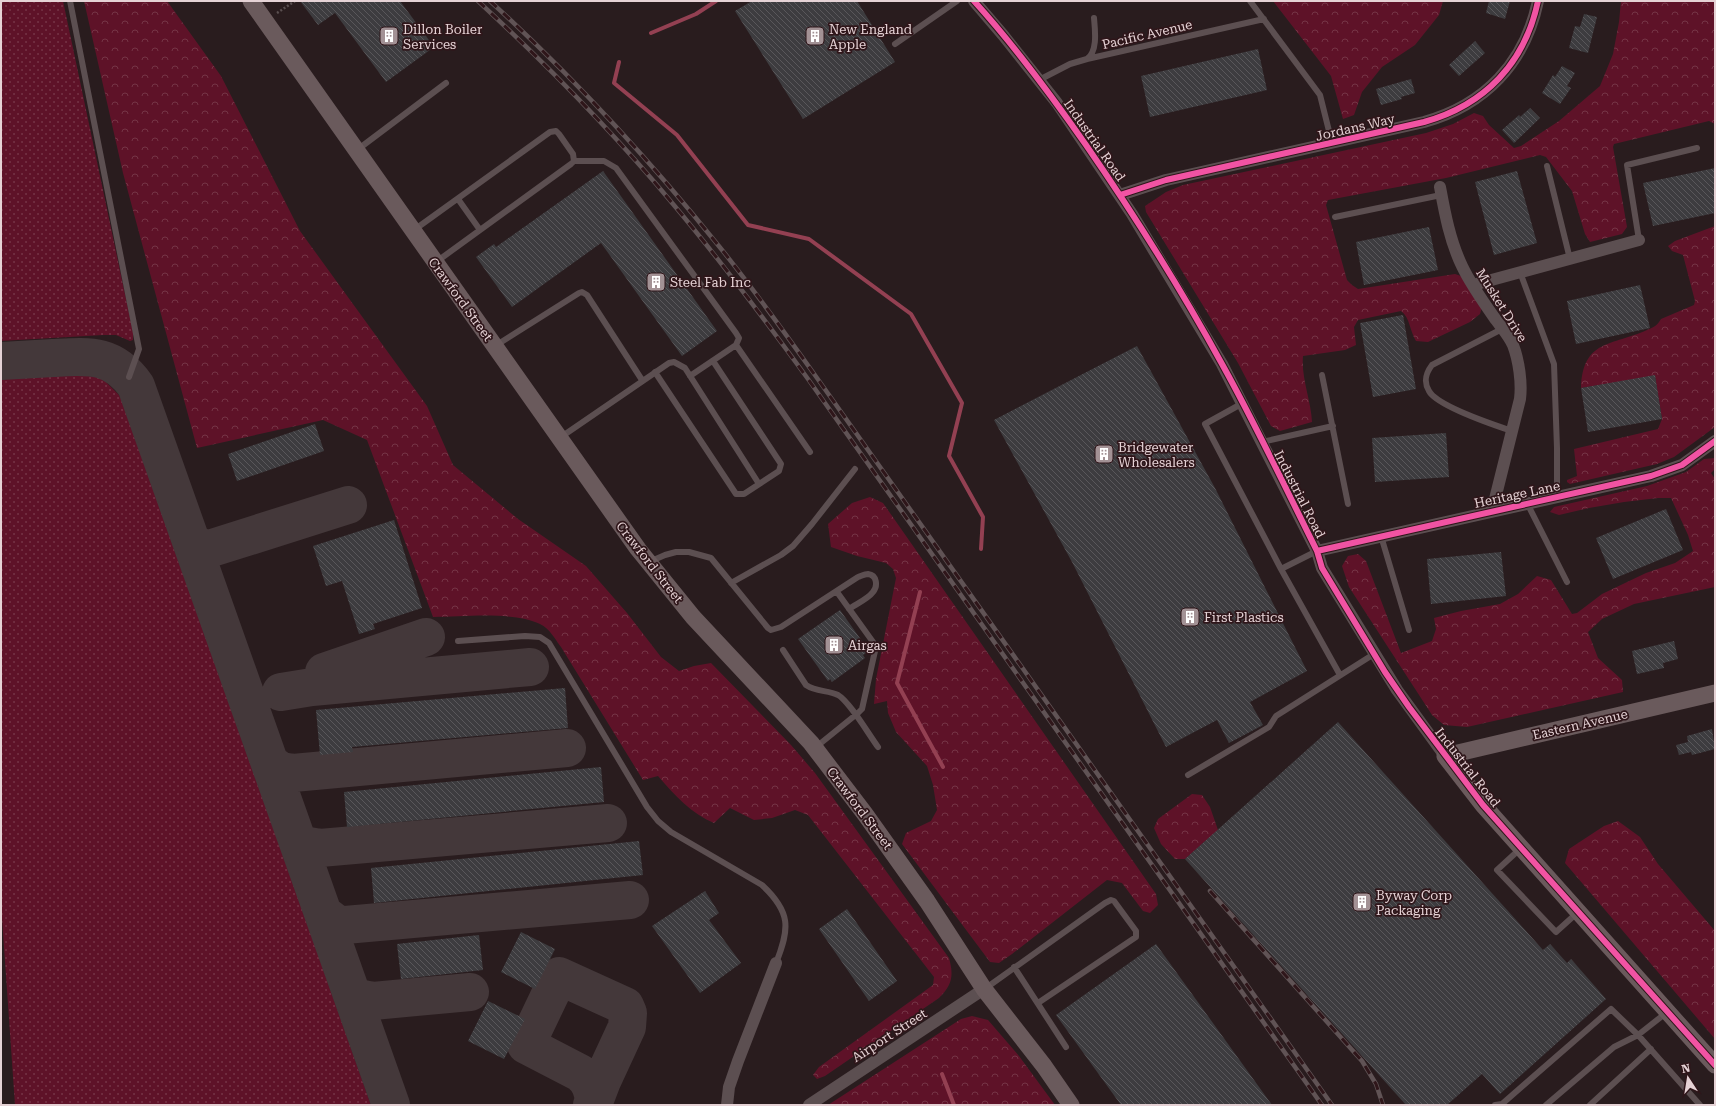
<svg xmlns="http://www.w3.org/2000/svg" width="1716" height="1106" viewBox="0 0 1716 1106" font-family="'Roboto Serif',serif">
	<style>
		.grass { fill: url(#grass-dots) }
		.forest { fill: url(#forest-crowns) }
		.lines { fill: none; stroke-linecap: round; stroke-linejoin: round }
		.stream { stroke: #934052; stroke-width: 4 }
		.taxiway { stroke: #44383a; stroke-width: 38 }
		.building { fill: url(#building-back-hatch) }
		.path { stroke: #5b5051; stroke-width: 2.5; stroke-dasharray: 2 2; stroke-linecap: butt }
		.lane { stroke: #5c4f51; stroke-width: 6 }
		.street { stroke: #5c4f51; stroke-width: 12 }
		.secondary { stroke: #6a5a5c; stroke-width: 17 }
		.rail-casing { stroke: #605355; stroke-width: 4.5 }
		.rail { stroke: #2f161a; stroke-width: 3; stroke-dasharray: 9; stroke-linecap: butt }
		.cycleway-casing { stroke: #2f161a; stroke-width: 8 }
		.cycleway { stroke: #f153a3; stroke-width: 6 }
		.labels { text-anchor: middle; stroke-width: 3.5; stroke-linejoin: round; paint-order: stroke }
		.poi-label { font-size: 13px; fill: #e5d2d5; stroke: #2f161a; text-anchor: start }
		.street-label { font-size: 13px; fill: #e5d2d5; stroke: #2f161a }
	</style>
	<defs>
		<pattern id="grass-dots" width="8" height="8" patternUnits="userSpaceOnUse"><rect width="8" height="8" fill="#5e1228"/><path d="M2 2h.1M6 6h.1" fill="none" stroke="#753446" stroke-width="1.8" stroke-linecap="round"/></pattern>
		<pattern id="forest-crowns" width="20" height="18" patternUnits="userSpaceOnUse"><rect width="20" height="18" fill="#5e1228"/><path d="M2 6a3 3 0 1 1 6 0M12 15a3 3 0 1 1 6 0" fill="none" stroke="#753446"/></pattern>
		<pattern id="building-back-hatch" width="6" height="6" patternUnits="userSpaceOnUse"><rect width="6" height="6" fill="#3d3c3f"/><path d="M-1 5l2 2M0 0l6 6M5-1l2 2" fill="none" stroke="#59575a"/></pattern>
	</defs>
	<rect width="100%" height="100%" fill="#291c1e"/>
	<path class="grass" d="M1,1H63L133,332V340L130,341L116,335H103L1,341Z
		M83,373L103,379L119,395L127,411L371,1105H15L1,904V379Z"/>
	<path class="forest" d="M84,1H167L221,76L300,231L427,406L453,465L518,519L586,566L627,613L661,657L679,671L694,666L711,663L791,745L815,773L949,958C954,976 952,985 939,998L825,1076L817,1079L813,1075L819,1067L933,985L934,977L808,815L795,810L772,818L754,820L730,808L714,823C692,814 674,795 658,776L643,780L561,647C555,639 550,629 540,624C512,611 464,617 433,617L367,440L323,420L197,448L123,173Z
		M1273,1H1443L1439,15L1415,45L1382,67L1362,92L1354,115L1343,119L1331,76Z
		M1621,1H1715V124L1709,121L1614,144L1613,147L1627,227L1622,234L1590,242L1585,234L1572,191L1546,157L1540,155L1446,178L1328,200L1326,205L1347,280L1352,285L1358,289L1455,274L1461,276L1482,307L1480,314L1470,322L1428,342L1416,341C1410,332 1410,317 1401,311L1358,320L1354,327L1356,345L1345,350L1303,356C1301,378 1311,400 1312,422L1280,431L1271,426L1238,363L1146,212L1145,206L1166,192L1183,185L1426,133L1453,124L1474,113L1483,116L1489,125L1514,148L1521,146L1559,121L1600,86L1613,54L1619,22Z
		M1715,226V427L1674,457L1657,464L1570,484L1567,482V480L1577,476L1574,449L1658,429L1662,419L1655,376L1581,388C1583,339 1612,346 1647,330C1654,327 1657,326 1661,319L1694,305L1695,301L1683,255L1672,251L1668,246L1675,241Z
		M1715,458V469L1711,473L1715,479V587L1634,604L1602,619L1588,632L1598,658L1622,680L1623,692L1467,727L1444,725L1432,715L1349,587L1342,566L1348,556L1358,554L1366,561L1401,653L1432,641L1436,629L1434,618L1461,611L1500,604L1518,594L1537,576L1551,580L1572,614L1577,613L1602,594L1646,573L1675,563L1693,551L1688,535L1671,498H1658L1624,502L1589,508L1559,515L1550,512L1554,507L1647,486L1686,472L1704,459Z
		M870,497L883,503L1156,894L1158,905L1150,913L1143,911L1122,883L1107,880L1012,954L999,963L990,962L902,844L906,833L931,821L937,810L933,785L927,766L896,732L888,713L887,701L874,704L876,679L896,578L893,569L886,563L857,556L831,547L828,524L852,503Z
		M1192,794L1202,795L1210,807L1218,830L1185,859H1175L1161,844L1154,828L1158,819Z
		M1618,821L1640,837L1658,864L1715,931V1039L1565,863L1569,849L1604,826Z
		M972,1016L988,1020L1019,1056L1055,1105H828L961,1019Z"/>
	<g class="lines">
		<path class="stream" d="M651,33L696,14L716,1
			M619,62L614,83L677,135L748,225L809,239L911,314L962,403L949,456L983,517L981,549
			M920,592L897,683L943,767
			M942,1074L954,1105"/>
		<path class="taxiway" d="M1,361C18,360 36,359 53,358C89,356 113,353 136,386L391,1105
			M191,540C198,546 202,550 212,548L348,505
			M324,672L426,637
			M281,692L312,687L530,667
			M270,763L281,771L293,773L567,748
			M298,840L303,845L320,848L608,823
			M324,914L337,924L345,925L630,900
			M351,992L359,998L373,1001L470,992
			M592,1105L594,1102L602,1081L627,1027L628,1013L625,1006L559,976L526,1045L580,1073C590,1081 593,1090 594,1102"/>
	</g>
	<path class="building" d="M300,1H400L434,47L386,82L335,13L318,25Z
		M752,1H857L895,62L803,119L735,11Z
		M1489,1H1510L1505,19L1486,13Z
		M1584,14L1597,17L1588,53L1569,48L1575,26L1580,27Z
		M1475,41L1485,53L1459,76L1449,65Z
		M1258,49L1267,90L1150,117L1141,76Z
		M1562,66L1575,73L1567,86L1571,88L1560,104L1542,93L1553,75L1555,77Z
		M1411,79L1415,93L1401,97L1402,99L1381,105L1376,89Z
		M1530,108L1540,118L1514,143L1502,130L1519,115L1520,117Z
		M1715,168V213L1653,226L1643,183Z
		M603,171L717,331L682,356L601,243L512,307L476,257L494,244L496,247Z
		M1517,171L1537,243L1494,255L1475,182Z
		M1429,227L1438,270L1364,285L1356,242Z
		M1640,285L1650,328L1576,344L1567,301Z
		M1403,315L1416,389L1373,397L1360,323Z
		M1137,346L1215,488L1307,671L1250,702L1263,725L1229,743L1217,720L1166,747L1072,562L994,420Z
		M1655,375L1662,419L1588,432L1581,388Z
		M315,424L324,451L237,481L228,454Z
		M1446,433L1449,477L1375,482L1372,438Z
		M1666,509L1683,550L1613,579L1596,538Z
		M394,520L422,608L373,624L375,629L359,634L342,581L326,586L313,546Z
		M1501,552L1506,596L1431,604L1427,559Z
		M840,610L869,651L863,655L865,658L832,682L830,679L828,681L798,639Z
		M1674,641L1678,659L1663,663L1664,668L1637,674L1632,651Z
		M565,688L568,728L352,747L353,752L320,755L316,710Z
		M1338,722L1543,950L1550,944L1567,963L1571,959L1606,999L1500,1094L1482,1074L1447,1105H1406L1185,859Z
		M1712,729L1715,749L1692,755L1691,752L1679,755L1676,745L1688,742L1687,736Z
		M601,767L604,802L347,827L344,792Z
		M639,841L643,875L374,903L371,868Z
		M705,891L719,913L709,920L741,963L700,993L652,926Z
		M847,909L897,981L869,1001L819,929Z
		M521,932L555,949L535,989L501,972Z
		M479,935L483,970L401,979L397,944Z
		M1156,944L1272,1105H1121L1056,1015Z
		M488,1001L525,1019L504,1059L468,1041Z"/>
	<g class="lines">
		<path class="path" d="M277,13L295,1"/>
		<path class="lane" d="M70,1L139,349L129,377
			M1250,1L1320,95L1332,143
			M895,44L957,1
			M1087,59C1098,51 1095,30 1094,18
			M1039,80L1070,64L1087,59L1264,19
			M357,150L446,83
			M574,161H604L616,168L736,333L739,338L736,345L690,376
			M1547,166L1570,259
			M458,199L480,230
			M1335,217L1441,195
			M414,230L550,132L556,131L559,134L573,154L574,161L571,164L436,262
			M1639,240L1627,165L1697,148
			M1520,272L1554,364L1557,448V497
			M1502,329L1432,365C1426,373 1423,381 1429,391C1437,406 1494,425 1512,431
			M736,345L810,452
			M495,346L579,293L582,292L587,295L642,380
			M655,372L736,494H744L779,471L781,464L713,361
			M1322,375L1348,504
			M1243,403L1205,424L1281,569L1317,551
			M561,437L669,363L674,362L685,368L759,484
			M1262,442L1333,426
			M1527,503L1567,582
			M1381,536L1409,630
			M649,562L665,555L676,552H689L711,558L768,628L771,630L781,627L858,577C861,576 865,574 868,574C877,575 878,586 873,592C868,599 856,604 849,609
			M1281,569L1340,675
			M731,583L781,555L793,546L812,524L855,469
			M458,641L525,636L540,637L549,643L647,807L658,821L671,832L762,885C791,912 790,928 776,963
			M783,650L806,685C816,692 828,690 838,695C850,702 869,735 878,747
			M816,747L858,713L862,709L875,651L873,642L837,592
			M1188,775L1269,727L1276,716L1374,654
			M1521,848L1497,870L1556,932L1577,913
			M1014,967L1066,1047
			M986,988L1105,903L1111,900L1114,901L1136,931V937L1038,1003
			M1666,1013L1638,1035L1700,1105
			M1495,1105L1502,1104L1611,1009L1638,1035L1614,1047L1546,1105
			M1590,1105L1651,1049"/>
		<path class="street" d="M974,1L1003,35L1057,103L1132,214L1222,364L1317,551L1322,568L1397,690L1445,756
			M1440,187C1445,214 1450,241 1462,266C1471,285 1484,303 1496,320C1502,328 1509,336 1513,345C1519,361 1522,383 1520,399L1492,511
			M1120,195L1166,180L1424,122C1485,105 1525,63 1538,1
			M1473,285L1639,240
			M1317,551L1651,476L1682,465L1715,441
			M727,1105L729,1087L738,1061L776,963
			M809,1105L984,989"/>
		<path class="secondary" d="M251,1L638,549L693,617L811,743L865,814L927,901L984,989L1044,1066L1071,1105
			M1715,693L1445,756L1483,805L1715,1065"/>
		<defs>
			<path id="rail" d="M478,1C547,65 613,132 673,204C721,261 765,320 808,379L1322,1105
				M490,1C572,76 648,158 718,245C753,288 785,333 817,378L1332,1105
				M1210,891L1362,1061L1376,1084L1383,1105"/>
		</defs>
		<use href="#rail" class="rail-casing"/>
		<use href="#rail" class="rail"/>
		<defs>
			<path id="cycleway" d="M974,1C1015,46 1051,95 1086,145C1135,216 1181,289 1222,364C1256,425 1286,489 1317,551L1322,568L1385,672L1409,707L1483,805L1715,1065
				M1120,195L1166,180L1424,122C1485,105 1525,63 1538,1
				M1317,551L1651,476L1682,465L1715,441"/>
		</defs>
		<use href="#cycleway" class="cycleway-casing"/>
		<use href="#cycleway" class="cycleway"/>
	</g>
	<defs>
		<symbol id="building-square" viewBox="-11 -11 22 22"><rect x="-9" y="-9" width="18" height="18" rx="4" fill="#a39295" stroke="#2f161a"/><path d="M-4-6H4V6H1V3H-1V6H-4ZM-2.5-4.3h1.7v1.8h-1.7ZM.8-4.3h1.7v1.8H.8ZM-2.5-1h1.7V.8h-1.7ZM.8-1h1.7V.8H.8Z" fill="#fff"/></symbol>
	</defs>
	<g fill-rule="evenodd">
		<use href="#building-square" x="378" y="25" width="22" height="22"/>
		<use href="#building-square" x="804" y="25" width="22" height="22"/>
		<use href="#building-square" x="645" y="271" width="22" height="22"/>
		<use href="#building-square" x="1093" y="443" width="22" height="22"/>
		<use href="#building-square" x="1179" y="606" width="22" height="22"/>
		<use href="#building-square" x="823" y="634" width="22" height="22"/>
		<use href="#building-square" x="1351" y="891" width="22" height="22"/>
	</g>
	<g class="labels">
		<g class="poi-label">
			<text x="403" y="34">Dillon Boiler<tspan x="403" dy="15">Services</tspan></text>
			<text x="829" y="34">New England<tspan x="829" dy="15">Apple</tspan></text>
			<text x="670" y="287">Steel Fab Inc</text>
			<text x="1118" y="452">Bridgewater<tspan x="1118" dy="15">Wholesalers</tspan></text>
			<text x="1204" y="622">First Plastics</text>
			<text x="848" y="650">Airgas</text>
			<text x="1376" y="900">Byway Corp<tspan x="1376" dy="15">Packaging</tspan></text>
		</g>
		<g class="street-label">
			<text transform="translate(1147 34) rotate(-13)" y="5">Pacific Avenue</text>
			<text transform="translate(1355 127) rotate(-13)" y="5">Jordans Way</text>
			<text transform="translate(1095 140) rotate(55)" y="5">Industrial Road</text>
			<text transform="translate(461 299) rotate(54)" y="5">Crawford Street</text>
			<text transform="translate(1502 305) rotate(58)" y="5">Musket Drive</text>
			<text transform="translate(1300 494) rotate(63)" y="5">Industrial Road</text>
			<text transform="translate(1517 494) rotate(-12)" y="5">Heritage Lane</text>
			<text transform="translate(650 562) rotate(52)" y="5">Crawford Street</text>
			<text transform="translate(1580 724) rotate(-13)" y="5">Eastern Avenue</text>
			<text transform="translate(1468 767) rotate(52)" y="5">Industrial Road</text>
			<text transform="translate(860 808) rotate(53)" y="5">Crawford Street</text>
			<text transform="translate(889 1035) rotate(-33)" y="5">Airport Street</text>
		</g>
	</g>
	<rect width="1716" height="1106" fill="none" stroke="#e5d2d5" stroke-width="4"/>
	<g transform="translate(1688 1078) rotate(348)" stroke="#2f161a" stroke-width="3" paint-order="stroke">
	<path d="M0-3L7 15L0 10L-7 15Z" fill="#e5d2d5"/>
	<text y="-6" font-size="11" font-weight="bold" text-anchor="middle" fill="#e5d2d5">N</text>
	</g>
</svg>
